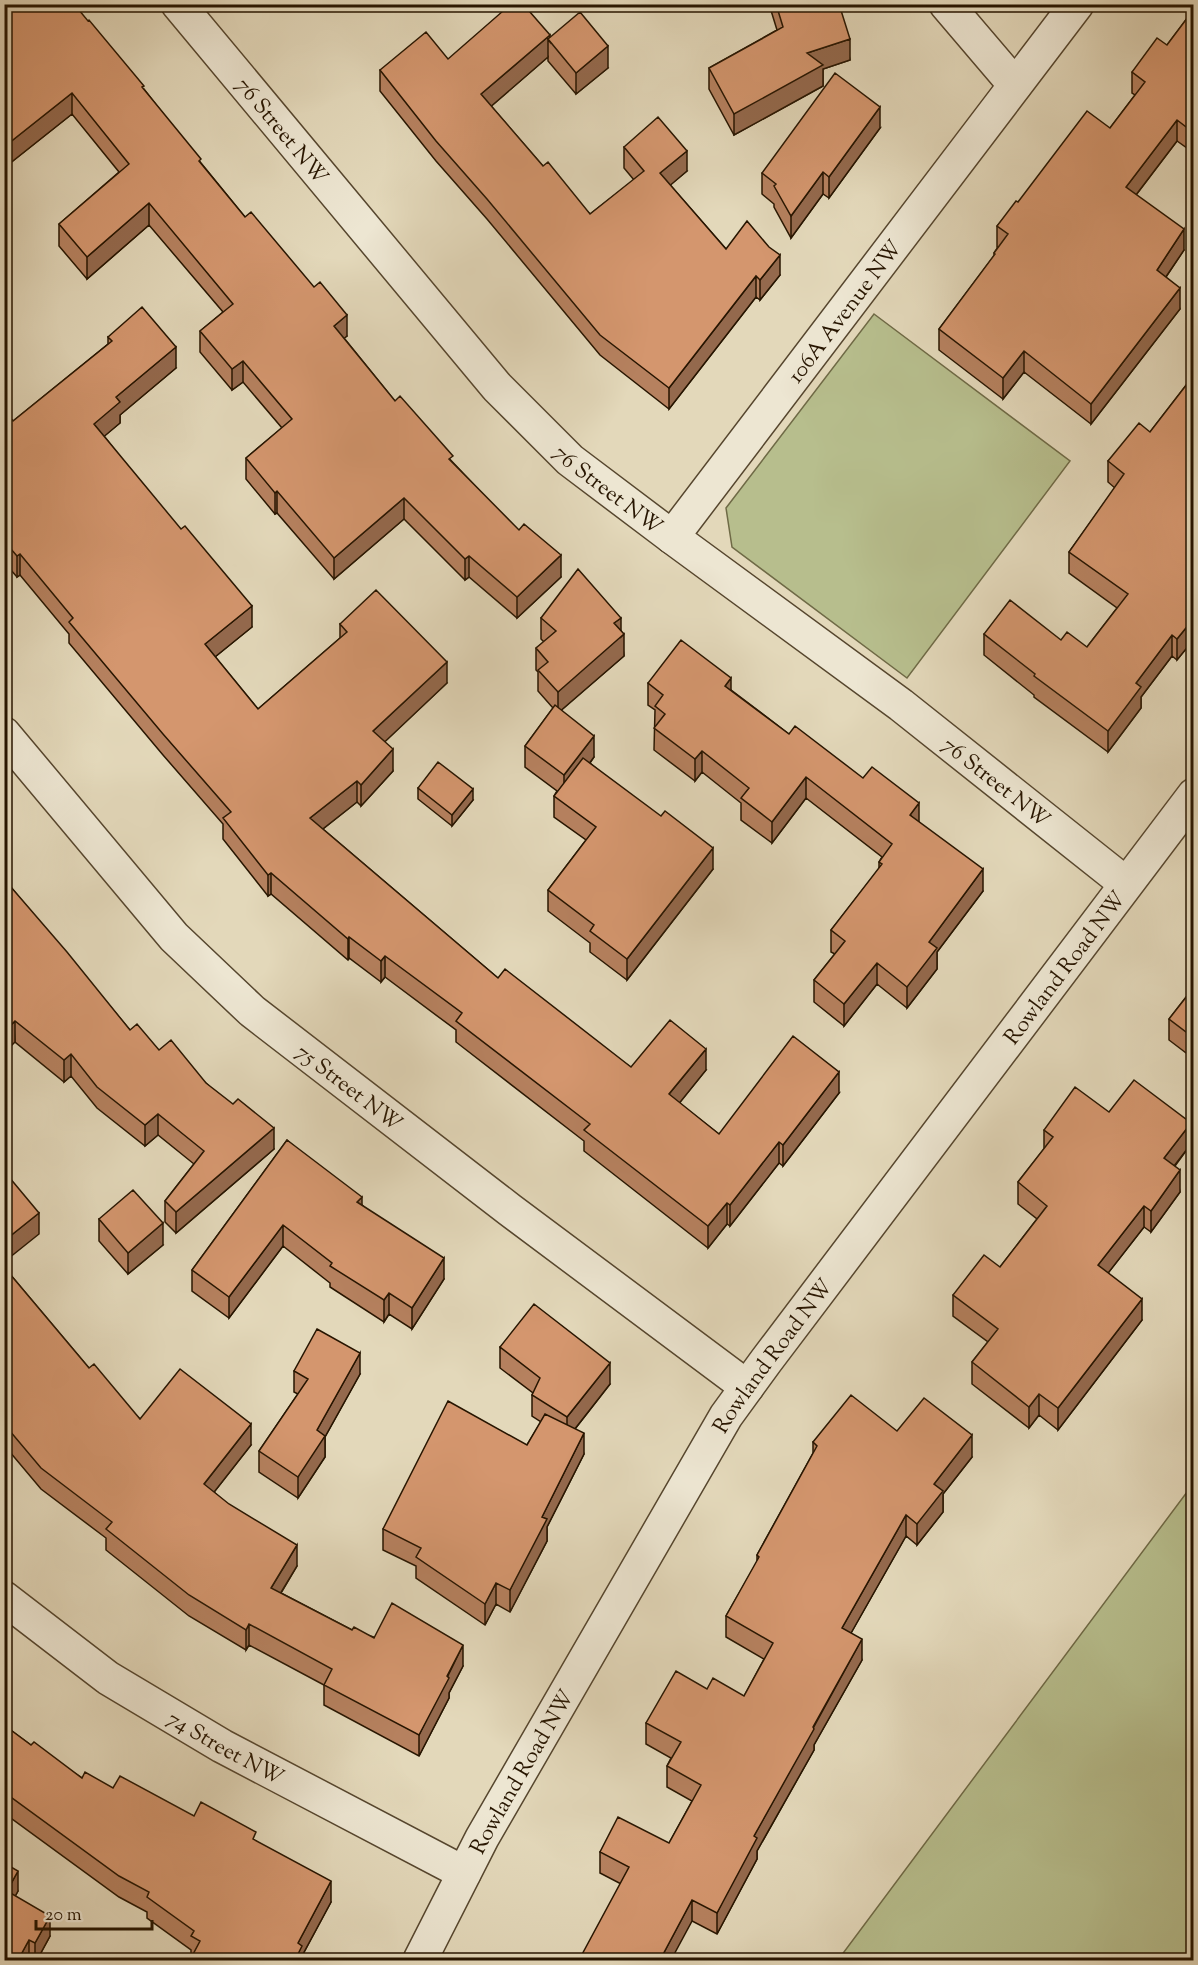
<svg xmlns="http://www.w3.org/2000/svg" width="1198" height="1965" viewBox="0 0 1198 1965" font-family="'Sorts Mill Goudy',serif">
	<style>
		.green { fill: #b7be8d; stroke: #6f6a46; stroke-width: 1.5 }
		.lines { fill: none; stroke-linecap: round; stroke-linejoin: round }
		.minor-casing { stroke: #56462e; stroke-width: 36 }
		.minor { stroke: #ede6d2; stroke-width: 33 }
		.wall { fill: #b6815f; stroke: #271500; stroke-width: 1.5 }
		.shaded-wall { fill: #94694d; stroke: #271500; stroke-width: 1.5 }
		.building { fill: #d4966e; stroke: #271500; stroke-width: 1.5 }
		.labels { text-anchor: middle; stroke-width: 4.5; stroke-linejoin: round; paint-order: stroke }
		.street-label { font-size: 22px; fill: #271500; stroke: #ede6d2 }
	</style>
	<rect width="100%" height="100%" fill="#e3d8ba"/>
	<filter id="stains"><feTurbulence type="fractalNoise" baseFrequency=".00333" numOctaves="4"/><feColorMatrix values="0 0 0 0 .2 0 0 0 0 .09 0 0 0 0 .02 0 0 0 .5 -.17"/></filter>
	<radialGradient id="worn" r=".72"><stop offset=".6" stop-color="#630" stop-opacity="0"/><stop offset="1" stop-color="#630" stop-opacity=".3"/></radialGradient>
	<path class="green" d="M986,5H1035L1023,10L990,8Z
		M874,314L1070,461L907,678L732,547L726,508Z
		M1193,1484V1960H838Z"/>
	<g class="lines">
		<defs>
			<g id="minor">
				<path id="s1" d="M178,4L497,387L570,460L672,537L901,705L1125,883"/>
				<path d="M946,4L1015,85"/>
				<path id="s2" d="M672,537L1077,4"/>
				<path id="s3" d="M4,734L174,937L252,1011L510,1210L747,1387"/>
				<path id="s4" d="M4,1598L108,1678L222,1746L464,1873"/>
				<path id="s5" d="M420,1960L482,1838L726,1416L766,1361L1194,795"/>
			</g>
		</defs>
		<use href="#minor" class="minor-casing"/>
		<use href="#minor" class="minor"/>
	</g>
	<path class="wall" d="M4,4L144,89L201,163L245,217L347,336L344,338L395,401L561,577L517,618L469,577L465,580L404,519L334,579L277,513L275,514L246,479V458L282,428L243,382L232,390L200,352V331L223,312L149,225L87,279L59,246V224L119,172L72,114L4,168Z
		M769,4H839L850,60L823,69V86L734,135L709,89V68L777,30Z
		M1194,9V153L1177,141L1136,195L1184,250L1166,277L1180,309L1091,424L1024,372L1003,399L939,350V329L994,256V253L998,247H997V226L1018,202L1110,128L1135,95L1132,93V72L1167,45Z
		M550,38L608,68L576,94L548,61V57L491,106L543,166L590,214L634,180L624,168V147L687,171L670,185L726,249L780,275L760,300L756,297L669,409L600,355L487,219L436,161L380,91V70L448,59Z
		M880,128L829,198L823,194L791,238L774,207V204L762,194V173Z
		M108,337L176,368L120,415V423L104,436L252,627L215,657L258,709L340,638V624L447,683L384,742L393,771L361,806L357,802L323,829L498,978L631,1067L706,1070L679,1103L719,1134L839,1093L783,1166L779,1163L730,1226L727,1224L708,1248L584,1151V1141L456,1042V1030L385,977L381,982L349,958L348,960L271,894L268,896L223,839V824L163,755L69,643V634L20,575L17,577L4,562V411L13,421L108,344Z
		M1194,375V639L1177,660L1172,656L1141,697V708L1108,752L1034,697V695L984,655V634L1061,640L1087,647L1117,608L1069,573V552L1115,488L1108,482V461L1150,432Z
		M541,618L621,631L624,656L561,710L594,757L590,763L713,869L627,980L590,952V943L548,911V890L586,840L554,817V796L557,791L525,767V746L553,708L538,691V672L536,670V648L544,642L541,639Z
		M648,683L731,690L789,734L919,822L983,891L937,952V969L907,1008L877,984L844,1026L814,1002V980L835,954L831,952V930L879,869V862L882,857L806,798L772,843L741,820V803L702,772L695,781L654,750L655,710L648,705Z
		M418,788L473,800L452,826L418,799Z
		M4,879L130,1030L206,1083L274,1149L176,1233L165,1222V1201L194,1164L158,1135L145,1146L97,1108L71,1076L64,1082L15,1042Z
		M1194,987V1059L1169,1040V1019Z
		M1109,1112L1191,1144L1175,1166L1180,1192L1151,1232L1144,1227L1108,1273L1142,1320L1058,1430L1039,1415L1029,1428L972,1384V1362L988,1342L953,1316V1295L1000,1267L1037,1219L1018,1204V1182L1044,1149V1130Z
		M287,1140L362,1205L444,1279L412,1329L389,1314L384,1322L330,1287V1283L283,1246L229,1318L192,1291V1270Z
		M99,1219L163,1245L128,1274L99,1241Z
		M4,1267L89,1368L140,1419L251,1445L214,1492L297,1566L281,1593L352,1630L463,1666L449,1693V1698L419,1756L324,1705V1685L249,1645L246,1650L189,1616L106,1550V1538L41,1489L4,1445Z
		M500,1347L610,1384L575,1429L584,1454L547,1527V1541L510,1612L496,1604L485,1625L416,1578V1566L383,1550V1529L527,1445L541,1422L532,1416V1395L533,1393L500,1368Z
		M294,1371L360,1374L325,1437V1457L298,1498L259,1472V1451L298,1394L294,1392Z
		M897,1431L972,1457L943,1494V1512L917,1545L906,1536L851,1633L862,1660L814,1745V1750L757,1851V1859L717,1934L600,1873V1852L669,1843L692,1801L667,1787V1766L671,1758L646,1744V1723L707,1689L744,1696L764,1659L726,1637V1616L757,1562V1555L813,1453V1442Z
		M4,1725L31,1745L82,1778L194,1816L256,1841L331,1902L302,1956V1960L191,1957V1950L147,1918V1912L119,1897L4,1813Z
		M4,1863L18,1891L15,1896L50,1936L37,1960H4Z"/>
	<path class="shaded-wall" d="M550,35V42L548,39V57L481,115V94Z
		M850,39V60L823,69V86L734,135V114L807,53Z
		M608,46V68L576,94V73Z
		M72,93V114L4,168V147Z
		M880,107V128L829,198V177Z
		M1177,120V141L1126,208V187Z
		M687,151V171L660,194V173Z
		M823,172V194L791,238V216Z
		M149,203V225L87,279V257Z
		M1184,229V250L1157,290V270Z
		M780,255V275L760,300V280Z
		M756,276V297L669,409V388Z
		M1180,288V309L1091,424V404Z
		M347,315V336L334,347V326Z
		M7,325V346L4,348V327Z
		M176,347V368L120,415V423L94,445V424L116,397Z
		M1024,351V372L1003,399V378Z
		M243,361V382L232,390V369Z
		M277,491V513L275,514V493Z
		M404,498V519L334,579V558Z
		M20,554V575L17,577V556Z
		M561,555V577L517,618V597Z
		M469,556V577L465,580V559Z
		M252,606V627L205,665V644Z
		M621,618V637L624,634V656L558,713V692L614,623Z
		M1194,618V639L1177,660V639Z
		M1172,635V656L1141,697V708L1108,752V731L1136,683Z
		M447,662V683L373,753V731Z
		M731,678V699L725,686Z
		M594,736V757L564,797V775Z
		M393,749V771L361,806V785Z
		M702,751V772L695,781V759Z
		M806,777V798L772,843V822Z
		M357,781V802L310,839V818Z
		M473,789V800L452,826V815Z
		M919,803V824L910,815Z
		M713,848V869L627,980V959Z
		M983,869V891L937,952V969L907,1008V987L929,942Z
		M271,873V894L268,896V875Z
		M349,937V958L348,960V939Z
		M385,956V977L381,982V961Z
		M877,963V984L844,1026V1004Z
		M15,1021V1042L4,1053V1032Z
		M706,1049V1070L669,1116V1094Z
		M71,1054V1076L64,1082V1060Z
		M839,1072V1093L783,1166V1145Z
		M158,1114V1135L145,1146V1125Z
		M1191,1123V1144L1164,1179V1158Z
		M274,1128V1149L176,1233V1212Z
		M779,1142V1163L730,1226V1205Z
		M1180,1170V1192L1151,1232V1211Z
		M362,1197V1218L357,1202Z
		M727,1203V1224L708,1248V1226Z
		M1144,1206V1227L1098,1286V1265Z
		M39,1213V1234L4,1262V1241Z
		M163,1223V1245L128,1274V1253Z
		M283,1225V1246L229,1318V1297Z
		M444,1258V1279L412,1329V1308Z
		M389,1293V1314L384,1322V1300Z
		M1142,1299V1320L1058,1430V1408Z
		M360,1353V1374L325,1437V1457L298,1498V1477L317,1430Z
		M610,1363V1384L567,1439V1417Z
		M1039,1394V1415L1029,1428V1407Z
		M251,1424V1445L204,1505V1484Z
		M584,1433V1454L547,1527V1541L510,1612V1590L542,1517Z
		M972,1435V1457L943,1494V1512L917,1545V1524L934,1484Z
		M906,1515V1536L842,1649V1628Z
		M297,1545V1566L271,1609V1588Z
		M496,1583V1604L485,1625V1604Z
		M249,1624V1645L246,1650V1630Z
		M862,1639V1660L814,1745V1750L757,1851V1859L717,1934V1913L754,1836Z
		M463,1645V1666L449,1693V1698L419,1756V1735Z
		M18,1871V1891L7,1911V1891Z
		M331,1881V1902L302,1956V1960H295L298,1943Z
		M692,1900V1921L671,1960H660Z
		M50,1916V1936L37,1960H35V1943Z
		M29,1940V1960H18Z"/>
	<path class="building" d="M4,4H74L88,21L89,20L144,86L142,87L201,159L199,161L245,217L251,212L314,287L320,282L347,315L334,326L395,401L400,396L453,456L449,459L519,530L524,524L561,555L517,597L469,556L465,559L404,498L334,558L277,491L275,493L246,458L292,419L243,361L232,369L200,331L233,304L149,203L87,257L59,224L129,164L72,93L4,147Z
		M511,4H523L550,35L481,94L543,166L548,162L590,214L644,171L624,147L658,117L687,151L660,173L726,249L747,221L769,247L780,255L760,280L756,276L669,388L600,335L487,199L436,141L380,70L426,32L448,59Z
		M776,4H839L850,39L807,53L823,65L734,114L709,68L783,27Z
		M1194,9V133L1177,120L1126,187L1184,229L1157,270L1180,288L1091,404L1024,351L1003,378L939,329L995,254L994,253L1008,234L997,226L1016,201L1018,202L1087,111L1110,128L1145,82L1132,72L1157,38L1167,45Z
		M580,12L608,46L576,73L548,39Z
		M835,73L880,107L829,177L823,172L791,216L774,186L776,184L762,173Z
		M142,307L176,347L116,397L120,402L94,424L181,529L185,526L252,606L205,644L258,709L347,632L340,624L376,590L447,662L373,731L393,749L361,785L357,781L310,818L498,978L505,969L631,1067L670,1020L706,1049L669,1094L719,1134L793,1036L839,1072L783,1145L779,1142L730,1205L727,1203L708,1226L584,1130L590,1124L456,1021L462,1013L385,956L381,961L349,937L348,939L271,873L268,875L223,818L231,812L163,734L69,622L73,618L20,554L17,556L4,541V411L13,421L112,341L108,337Z
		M1194,375V618L1177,639L1172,635L1136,683L1141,687L1108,731L1034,676L1035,674L984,634L1010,600L1061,640L1067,632L1087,647L1128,594L1069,552L1124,474L1108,461L1139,423L1150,432Z
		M578,569L621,618L614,623L624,634L558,692L538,670L548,662L536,648L556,631L541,618Z
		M681,640L731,678L725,686L789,734L795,726L863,778L872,767L919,803L910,815L983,869L929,942L937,948L907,987L877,963L844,1004L814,980L845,941L831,930L882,864L879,862L892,844L806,777L772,822L741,798L749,788L702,751L695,759L654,728L665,714L655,706L663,695L648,683Z
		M555,705L594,736L564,775L525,746Z
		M583,758L661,816L665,811L713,848L627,959L590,931L594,925L548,890L596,827L554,796Z
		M438,762L473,789L452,815L418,788Z
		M4,879L67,952L130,1030L137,1024L159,1050L171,1040L206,1083L233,1104L238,1099L274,1128L176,1212L165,1201L204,1151L158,1114L145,1125L97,1087L71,1054L64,1060L15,1021L4,1032Z
		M1194,987V1038L1169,1019Z
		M1134,1080L1191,1123L1164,1158L1180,1170L1151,1211L1144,1206L1098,1265L1142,1299L1058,1408L1039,1394L1029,1407L972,1362L998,1329L953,1295L984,1255L1000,1267L1047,1206L1018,1182L1053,1137L1044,1130L1075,1087L1109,1112Z
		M287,1140L362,1197L357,1202L444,1258L412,1308L389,1293L384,1300L330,1266L332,1263L283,1225L229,1297L192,1270Z
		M4,1171L39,1213L4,1241Z
		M133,1190L163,1223L128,1253L99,1219Z
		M4,1267L89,1368L94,1364L140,1419L180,1369L251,1424L204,1484L229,1504L297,1545L271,1588L352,1630L354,1627L374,1638L392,1603L463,1645L447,1676L449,1678L419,1735L324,1685L332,1669L249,1624L246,1630L189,1595L106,1529L112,1522L41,1468L4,1424Z
		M534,1304L610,1363L567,1417L532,1395L540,1378L500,1347Z
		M317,1329L360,1353L317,1430L325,1436L298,1477L259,1451L308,1379L294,1371Z
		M851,1395L897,1431L924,1398L972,1435L934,1484L943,1491L917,1524L906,1515L842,1628L862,1639L813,1727L814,1729L754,1836L757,1838L717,1913L692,1900L660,1960H579L629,1867L600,1852L618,1817L669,1843L701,1785L667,1766L681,1742L646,1723L676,1671L707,1689L713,1678L744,1696L773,1643L726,1616L759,1557L757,1555L817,1446L813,1442Z
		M448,1401L527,1445L545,1414L584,1433L542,1517L547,1519L510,1590L496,1583L485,1604L416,1557L421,1548L383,1529Z
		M4,1725L31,1745L34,1742L82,1778L85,1772L113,1788L120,1776L194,1816L201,1802L256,1832L253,1839L331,1881L298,1943L302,1946L295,1960H190L200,1941L191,1936L194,1931L147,1897L149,1892L119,1876L4,1792Z
		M4,1863L18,1871L7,1891L50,1916L35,1943L29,1940L18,1960H4Z"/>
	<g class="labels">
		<g class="street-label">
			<text dy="8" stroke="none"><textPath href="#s1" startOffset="164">76 Street NW</textPath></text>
			<text dy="8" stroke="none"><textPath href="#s2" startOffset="284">106A Avenue NW</textPath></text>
			<text dy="8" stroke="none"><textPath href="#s1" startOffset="650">76 Street NW</textPath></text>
			<text dy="8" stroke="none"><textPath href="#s1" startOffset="1136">76 Street NW</textPath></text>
			<text dy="8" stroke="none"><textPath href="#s5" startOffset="1186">Rowland Road NW</textPath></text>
			<text dy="8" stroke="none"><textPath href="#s3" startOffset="496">75 Street NW</textPath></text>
			<text dy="8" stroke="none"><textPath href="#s5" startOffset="700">Rowland Road NW</textPath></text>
			<text dy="8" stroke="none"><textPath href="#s4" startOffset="268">74 Street NW</textPath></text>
			<text dy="8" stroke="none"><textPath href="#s5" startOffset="214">Rowland Road NW</textPath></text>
		</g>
	</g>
	<rect width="1198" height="1965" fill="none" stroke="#e3d8ba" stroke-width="24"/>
	<rect x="6" y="6" width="1186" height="1953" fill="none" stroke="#271500" stroke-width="3"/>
	<rect x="12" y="12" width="1174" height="1941" fill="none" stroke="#271500" stroke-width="1.5"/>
	<path d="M36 1920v9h116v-9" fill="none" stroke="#271500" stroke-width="3"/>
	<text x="45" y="1920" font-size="18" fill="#271500" stroke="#ede6d2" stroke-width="4.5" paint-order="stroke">20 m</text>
	<rect width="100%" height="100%" filter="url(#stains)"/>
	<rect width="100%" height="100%" fill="url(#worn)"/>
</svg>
